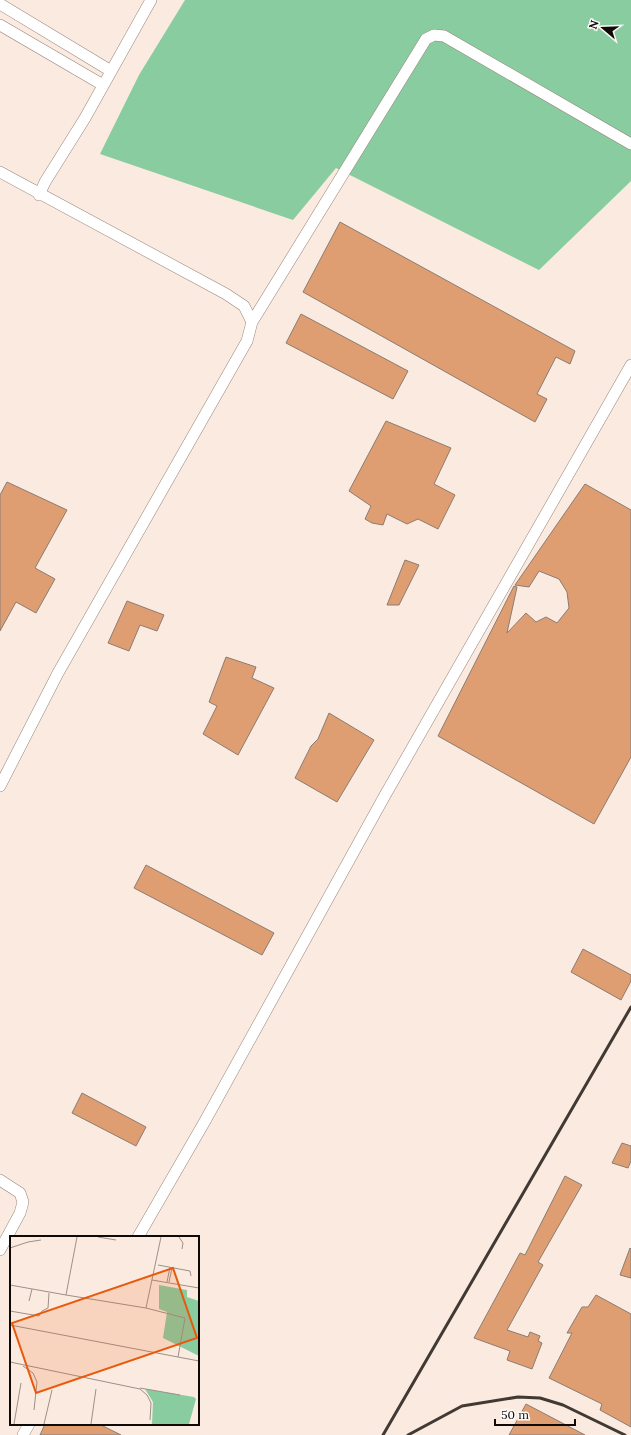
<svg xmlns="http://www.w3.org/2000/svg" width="631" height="1435" viewBox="0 0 631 1435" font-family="Lora,serif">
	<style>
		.green { fill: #88cca0 }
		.building { fill: #de9e72; stroke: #8b7c73 }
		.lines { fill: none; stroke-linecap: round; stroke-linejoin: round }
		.minor-casing { stroke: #95867c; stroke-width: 12 }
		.minor { stroke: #fff; stroke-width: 11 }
		.rail { stroke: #413934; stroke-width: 3 }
		.inset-road { fill: none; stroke: #9d9089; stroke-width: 1 }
		.view { fill: #e8590c; fill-opacity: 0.15; stroke: #e8590c; stroke-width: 2 }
		.inset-edge { fill: none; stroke: #0f0a07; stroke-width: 2 }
	</style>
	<rect width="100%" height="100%" fill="#fbeadf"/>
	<path class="green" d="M185,0H631V181L539,270L336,168L293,220L100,154L139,75Z"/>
	<path class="building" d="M340,222L575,351L570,364L556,357L537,394L547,399L535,422L303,292Z
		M301,314L408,371L393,399L286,343Z
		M386,421L451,448L434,484L455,495L438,529L418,519L407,524L387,514L383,525L372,523L365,519L371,506L349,491Z
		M7,482L67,510L35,568L55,579L36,613L16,602L0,631V495Z
		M585,484L631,510V757L594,824L438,736L514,586L517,587L507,633L526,613L536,622L546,617L557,623L569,608L567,592L559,579L539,571L529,587L515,585Z
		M405,560L419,565L399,605H387Z
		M127,601L164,615L157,631L140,625L129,651L108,643Z
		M226,657L256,667L252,678L274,688L238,755L203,734L217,706L209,702Z
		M329,713L374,740L337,802L295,778L311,746L318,739Z
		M146,865L274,933L262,955L134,888Z
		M583,949L631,975V981L621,1000L571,972Z
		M82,1093L146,1127L136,1146L72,1113Z
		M622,1143L631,1146V1161L628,1168L612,1163Z
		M565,1176L582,1185L538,1262L543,1265L507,1330L528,1337L530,1332L540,1336L538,1341L542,1343L532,1369L507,1360L510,1351L474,1338L520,1253L525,1255Z
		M630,1248L631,1249V1278L620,1275Z
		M596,1295L631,1314V1427L600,1410L602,1404L549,1378L572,1333H567L582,1307H588Z
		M526,1404L585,1435H509Z
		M45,1424H99L121,1435H40Z"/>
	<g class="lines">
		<defs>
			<path id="minor" d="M0,4L111,71
				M0,25L103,85
				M0,172L226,294L244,306L252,322L247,341L58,673L0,786
				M39,195L45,182L85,118L151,0
				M252,322L426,39L434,35L444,36L631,144
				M0,1180L20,1193L23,1202L20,1213L0,1250
				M138,1237L205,1121L384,797L631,365
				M23,1435L29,1424"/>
		</defs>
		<use href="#minor" class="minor-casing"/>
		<use href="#minor" class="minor"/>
		<path class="rail" d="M383,1435L631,1007
			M408,1435L462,1406L518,1397L540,1398L563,1405L625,1435"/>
	</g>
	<g transform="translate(10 1236)">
		<rect width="189" height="189" fill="#fbeadf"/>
		<path d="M149,49L177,54V61L189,65V120L153,102L157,76L149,73ZM135,153L184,161L186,163L179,188H142L143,166Z" fill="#88cca0"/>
		<path class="inset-road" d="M88,1L106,4M169,1L173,7L172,13M0,12L18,6L31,4M148,29L180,35L181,40M142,44L189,52M157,46L160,31M159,46L162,32M0,49L56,59L67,1M56,59L136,72L151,1M19,65L22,53M136,72L175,82L168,121M0,75L29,80L32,75L38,72L39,57M0,89L189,125M0,126L130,153L137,159L141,167L140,184M13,130L23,137L27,146L24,174M130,152L170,159M4,188L11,147M34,188L42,154M81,188L86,153"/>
		<path class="view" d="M163,32L187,102L26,157L2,87Z"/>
		<rect width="189" height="189" class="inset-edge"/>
	</g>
	<g transform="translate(603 28) rotate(289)" stroke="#fdfaf8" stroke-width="3" paint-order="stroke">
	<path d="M0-3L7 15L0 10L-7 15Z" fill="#0f0a07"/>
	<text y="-6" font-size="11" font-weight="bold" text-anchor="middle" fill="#0f0a07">N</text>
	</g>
	<path d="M495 1419v6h80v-6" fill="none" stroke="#0f0a07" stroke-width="2"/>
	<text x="501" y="1419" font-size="12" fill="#0f0a07" stroke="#fdfaf8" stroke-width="3" paint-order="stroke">50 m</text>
</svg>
